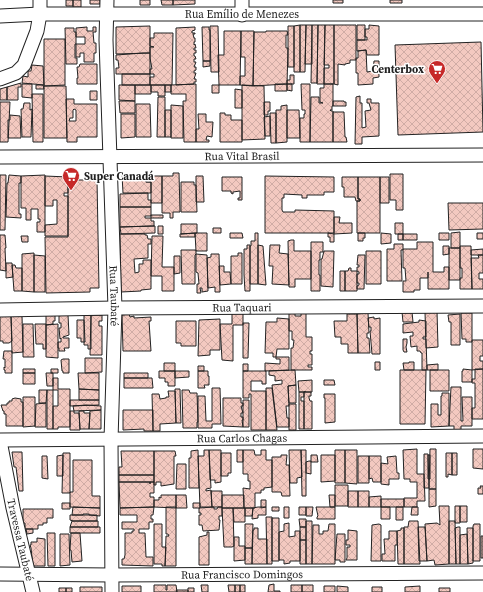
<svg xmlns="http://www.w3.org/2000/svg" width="483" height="592" viewBox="0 0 483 592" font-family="'Source Serif 4',serif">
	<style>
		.building { fill: url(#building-cross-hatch); stroke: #222; fill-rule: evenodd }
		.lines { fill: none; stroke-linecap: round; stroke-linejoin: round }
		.minor-casing { stroke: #222; stroke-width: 15 }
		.minor { stroke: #fff; stroke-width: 13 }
		.labels { text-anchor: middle; stroke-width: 3; stroke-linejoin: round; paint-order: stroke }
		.street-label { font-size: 11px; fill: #222; stroke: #fff }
		.poi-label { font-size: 11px; font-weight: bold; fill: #222; stroke: #fff; text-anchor: end }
	</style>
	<defs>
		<pattern id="building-cross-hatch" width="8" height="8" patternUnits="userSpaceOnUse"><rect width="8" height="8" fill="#f3c9c0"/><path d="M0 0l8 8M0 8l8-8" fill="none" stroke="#d0aca5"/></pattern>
	</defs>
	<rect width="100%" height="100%" fill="#fff"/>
	<path class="building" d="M66,0H73V6H66Z
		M73,0H81V7H73Z
		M90,0H100V4H90Z
		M140,0H150V5H140Z
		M161,0H173V5H162Z
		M173,0H195V4L173,5Z
		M333,0H343V3H333Z
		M390,0H402V3H390Z
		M300,25V72H294V26Z
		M300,25H306L305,72H300Z
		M306,25H312V64H305Z
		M312,25H318L317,83H311Z
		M318,25H325L324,84H317Z
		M325,25H334V84H324V68H329V65H324Z
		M334,25H356V60H350V63L345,64V65L338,64V85L334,84Z
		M357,25H365V40H357Z
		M369,25L379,26V55H367L366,50L357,51V40H367V37H365V29H369Z
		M150,26V53L116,54V27Z
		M210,26H218L219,72H211Z
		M288,26H294V67H288Z
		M87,27V31H93V27H96V32H93L94,43H96V53H94V62H84V53H80V57H76V44H85V37H76V28Z
		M195,27V30L192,31V33H195V34H193L194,38H195V42H194V45L195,44L196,48H194V50H196V53H194V56H195L196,59H194V62H196L194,67H196V70L194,71V73H196L194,79H196V82H194V84L176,85V28Z
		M202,27H209V30H210V61H203Z
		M65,28H74V32H76V44H75V58H77V64H66Z
		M224,31H241L240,85H219L218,55H224Z
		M241,31H254L253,86L240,85V76H245V57H241Z
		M266,31H287L288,35H286V48H288L287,84L253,86L254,32H266Z
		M154,33H173L172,85H150V77H154V74H150V69H152L150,58V47H154L150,46V38H154Z
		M44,39H65V85L44,86Z
		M481,42L483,132L398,135L395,45Z
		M366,50L367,72L373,71L374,61H379V77L373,78V84L358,85V73H356V58H358V51Z
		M143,53H150V74H116V68H119L118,60H116V55Z
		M203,61H210V66L203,67Z
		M80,64H97V84H77V78H78L77,67H79Z
		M32,65L43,66L44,85L22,83L23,76L28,77V71H31Z
		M122,74H150V85H122Z
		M290,75H294V84H287V80H290Z
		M21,83V87H18V100H7V87Z
		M22,84H32V98L22,97Z
		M196,84V142H184L183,101H186V94H171V85Z
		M275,84H287V91H275Z
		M287,84H292V91L287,90Z
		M301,84H310V142H300V118H304V114H305V110H302Z
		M324,84H333V106H332V110H330L331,111H333V142H310L311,97H319V103H323L320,102V88H324Z
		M36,85H43L44,89H36Z
		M119,85H135V101L119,100Z
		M135,85H151V94H135Z
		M151,85H165V96H158V92H151Z
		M165,85H171V92H165Z
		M212,85H219V93H212Z
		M242,85L264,86L265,139L242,140Z
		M44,86H66L67,138H44Z
		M7,87V100H0V89Z
		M235,89L242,90V108H235Z
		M90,91H97V100H90Z
		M32,94H43V142H33Z
		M360,96V103H362V128L366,127L365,111L371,110L369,103H367V99H371V103H379V136L362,137V144H355L356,97Z
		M158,97H165V137H157Z
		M66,99H74V104H97V137H77V142H67ZM74,109L76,110V121H69L70,118H73V110Z
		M119,101H135V113H120Z
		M333,101H344V102H346V106H333Z
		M0,102H10L8,142H0Z
		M264,102H270V111H268V115H264Z
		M24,103H30V110L32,109L31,137H22L21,109H23Z
		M136,104H150L151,137H136Z
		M171,105L183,106V138H171Z
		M287,105V142L276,143V110H281V106Z
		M165,110H171V137H165Z
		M287,110H299L300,138H287Z
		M333,112H344L345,137H346L347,142H333Z
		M220,113H225V115H231V120H242V142H220Z
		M270,113H276V143H271Z
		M121,114H135V137L121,138Z
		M198,114H206V122H213L212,137L207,136L206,140H209V142H196V129H199Z
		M10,115L20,116L21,138H8V120H10Z
		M270,116V136H265L264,117Z
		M173,173H179L180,212H173V218H170V213H162V176H173Z
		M390,174H403V210H396V200H390Z
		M0,175H6L5,230H0Z
		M9,175L21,176V183H19V214H21V218L6,217L7,183H8Z
		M45,175V232H37V222H40V219H38V209H31V220H26V208H21V176Z
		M122,175L146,176V182H151V193H123Z
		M45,176L68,177V193H64V196H68V236H45V225L57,224V200H53V206H45Z
		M146,176H162V203H151V182H146Z
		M196,176H203L204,202H196Z
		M265,176L334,177V192H324V195H307V198H302V195L284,194V198H282V210L283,212H295V210L334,211V233H265Z
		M222,177H242V200H238V198H240V191L233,192V194L231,193V191H222Z
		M342,177H358V199H360V201H356L355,197H344V187H342Z
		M358,177H380V233H357V201H360V199H358Z
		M380,177H389V203H380Z
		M68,180H97L99,288H90V292L46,293L45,237H68Z
		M181,182H194V185H196L197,212H181Z
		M148,193V200H151V207H120V194Z
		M448,203H483V229L449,230Z
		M120,207H151V216H145V218H151V221H154V226L120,227Z
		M151,215H163V218H151Z
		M334,217H340L339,223H352V233L334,234Z
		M395,223H403V234H395Z
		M181,224H197V233L181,234Z
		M151,226H155V233L121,234L120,227Z
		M158,226H163V234H158Z
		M213,228H221V233H213Z
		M460,232V248H451V233Z
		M195,233V237H180V234Z
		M195,233H207V251H196Z
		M230,233H242L243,238H230Z
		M255,233H258V284H250V246H251V241H255Z
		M328,233L334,234V242H330V237H328Z
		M358,233H365V238H363V241H358Z
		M381,233L391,234V243L381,244Z
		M439,233H449V240H439Z
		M477,233H483V239H477Z
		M120,234H145V235H147L148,239H151V244H148V258L134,259L135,273L139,272V264H143V260H151V289L141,290V291L121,292Z
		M398,234H403V240H398Z
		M403,234H417V240H403Z
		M0,235H5L6,248H5L6,271L0,270Z
		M21,236H28V242H22Z
		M152,236H163L162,267H174V291H162V276H151Z
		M291,240H294V251H311V279H295V287H289L288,241Z
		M311,242H323V252H320V260H319V275H320V291H311Z
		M417,242H433V272H444V267H449V289H428V272V278H420V290H414V292H403V281H406L405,268H403V249H417Z
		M394,244H403V250H401L402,281H387V249H394Z
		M247,245H250V291H245L244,275V249H247Z
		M258,245L263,246L266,285L258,284Z
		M270,245H280L279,253L288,254L289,285L272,284L273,266H269Z
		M443,246H449V254L443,255Z
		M460,246H471L472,289H460V278H462V268H460Z
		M449,248H460V280H449Z
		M483,249V255H471V250Z
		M181,250H196V254L195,255V284H182Z
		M324,251H334L333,287L321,286V259H322Z
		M366,251H381V284H366Z
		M34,253V292L22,291V254Z
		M238,253H242V284H231V256H238Z
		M196,254L207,255L208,291L202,292V288H200L201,293H197V284H199L198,273L196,272Z
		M211,254H219L220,292H215V287L208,288L207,258L211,257Z
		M34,255L45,256V292H34Z
		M358,255H365L364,289H357V286L359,285V283H357V274H359V272L357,271V267H359V265H357Z
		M478,255H483V273H479V279H483V289H472L471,258H479Z
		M174,256H180V273L174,274Z
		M6,263H12L13,277L6,278Z
		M12,265H15L16,268H22V291H14Z
		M219,266H224V272H230L231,284L220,285Z
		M349,268H351V271H357V291H345V271H348Z
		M340,271H345V291H340Z
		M437,311L438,347L426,348L425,312Z
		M402,312H412L413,322H403Z
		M232,313H243V325H233V361L222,360L220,324H232Z
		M289,313H295V316H301V313H306V337H312V351H310V354H312V365H308V367H312V370H291V348H293L294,340H292V331H289Z
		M368,313L369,333H367V338H369L370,353H358L357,314Z
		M461,313H472V342H466V339H462Z
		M129,314L130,317L134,316V318L151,317V321H149L151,351H123L122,315Z
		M347,314H357L358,353H348V344H341V337H335L334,321H347Z
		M460,314V345H451V322H449L448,315Z
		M46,315H55V321H53V324L46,325Z
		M59,315H68L69,335L63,337V338H69V348H64L65,351H59V348H58V342H61V338L60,339L59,328H61V323H59Z
		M84,315H91V349H88V345H84Z
		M91,315H102V321H99V326H102V355H90Z
		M0,316H11L12,341L9,343H3V341H0Z
		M11,316H22L23,352L12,353Z
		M374,317V319L380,318V354H372L370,331H371V327H369L368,318Z
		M277,318L289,319V349H277L276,357H273V353H265L266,322H277Z
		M220,319V350H210V355L198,356L199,320Z
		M77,320H84L85,342H81V338H77Z
		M419,320L426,321V337H423V339H426L427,370H422V353H421L420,351H417V346L411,347L410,336H413V332L403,333V324L419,322Z
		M176,321H196V346H181V343H176Z
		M243,323H249L248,358H243Z
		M23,324H33L34,357H23Z
		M35,324H46V349H43V344H36Z
		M58,324V358L46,357V325Z
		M403,339H407V343L406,347L407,352H404L403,350Z
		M472,340H483V356H480V361H483V369L472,370Z
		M4,351H12V373H5V370H4V367L5,368V359H3Z
		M276,357H289V370L265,371V363L280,364V359H276Z
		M85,358H102V372L85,373Z
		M63,359H69V373H63V371H62L61,360Z
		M375,362H380V370H375Z
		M409,362H414V370H404L403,363H409Z
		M164,363H175V371H164Z
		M243,364H248V371H243Z
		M438,364V370H427V365Z
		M198,366H204V371H198Z
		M23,369H35V373H23Z
		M51,369H58V373H51Z
		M463,369L472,370V382H462V371H463Z
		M475,369H483V419H472V408H475V383H472V379H475Z
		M295,370L296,385L288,386L289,406H286L287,418H289V427H277L272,385L282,384V380L275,381V376L269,375V371Z
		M400,370H426L425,424H400Z
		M430,370H449V391H430Z
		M159,371H175V386H168V382H165V378H159Z
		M175,371H189V377L175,378Z
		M198,371H208V376H209V385H204L205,388H198Z
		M243,371H266V384H262V381H251V391H266V430H251V394H249V398H243Z
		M23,373H35V384H23Z
		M46,373H53V386H47Z
		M78,373H99V390L79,389Z
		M124,373H148V378H124Z
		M53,378H58V389H70V427H58V429H53V406H58V390H53Z
		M124,378H152L153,388H124Z
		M312,380V392H305V391V392H299L298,381Z
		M324,380H334L335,385H324Z
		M296,385V403H289L288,386Z
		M451,387H461V421H463L462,397H472V426H461V430H454V426H449Z
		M212,388H220L221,424H212V428H198V396H205L206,421H212Z
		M266,388H272L277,430H266Z
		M79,389L99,390V400H79Z
		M175,389H180L181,423H176Z
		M39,390H47L46,403H39Z
		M47,390H53V429H47Z
		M182,390H189L190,393H197L198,422H197V428H183Z
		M168,391H175L176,423L160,424V431H153L152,394H159L160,399L166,398V397H169Z
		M299,392H304V397H301V401H304V429H299Z
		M304,392H311V396H309V398L310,401H312V429H304Z
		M442,393H449V426L431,427V404H438V415H441V396H442Z
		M324,394H335V422L325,423V398H324Z
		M23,397H35V426L23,427Z
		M15,398L21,399V402H23V426H6V414H4V411H3L1,405H7V403H9V401H12V399Z
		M223,398H241V403H243V406H241L243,413H241V417H243V420H242L243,427L223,426Z
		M70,400H99V405L70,406Z
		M243,400H249V427H243Z
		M46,403V427H35L36,404Z
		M289,404H296V430H289Z
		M86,405L101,406V410L74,411L73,406Z
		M101,410V429H89L90,411Z
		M123,410H153V431H144V429L123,430Z
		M70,411H74V413H79L80,430H70Z
		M79,411H84V413H90L89,429H80Z
		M417,449V474H424L425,501H417V507H404V498H417V482H410V479H404L403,450Z
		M430,449H436V489H429Z
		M473,449H483V469L473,468Z
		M198,450L199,488H189V458H191V451Z
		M204,450H209L211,488L206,489V491L211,490L212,507H200L198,456H204Z
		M209,450H221V482L215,483V480H210Z
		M237,450H243V462H237Z
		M243,450H254L255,455H261V450H266V460H272V487L264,488V490H261V493H255V508H244L243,488L250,489V481H248V474H243Z
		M289,450H301L302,477L297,478V483H290Z
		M301,450H306V496H302Z
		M335,450H345V483H335Z
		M345,450H357V484L345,483Z
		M121,451H154V475H119V467H122Z
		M154,451H175L176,456H174V484L161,486V482H156V485H154Z
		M12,452H22L23,491H19L16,467H14Z
		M63,453H70V493H62Z
		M221,453H231V473H228V476H221Z
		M446,453H452V475L448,474V477H446Z
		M452,453H457V475H452Z
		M424,454H428L429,488H424Z
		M63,455V476H57V456Z
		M281,455H287L286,465H289L290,496H282L281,492H272V457H281Z
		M311,455H317L318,462H311Z
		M321,455H335V481L321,482Z
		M428,455H430V479H428Z
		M42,456H47L48,479L42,478Z
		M358,456H369V483H358Z
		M369,456H381V482H373L372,478L369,479Z
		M396,456L397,473H399V479H389V485L381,484V463L388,464L387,457Z
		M73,460H92V496H100V508L70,507V492H73Z
		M309,461H311V474L306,473V462Z
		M177,464H186V489H176Z
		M119,475H154V482H119Z
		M119,482H150V484V482H154V493H150V497H154V507L120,508Z
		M335,485H348V506H335Z
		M480,486H483V494H478V488H481Z
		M429,489H436V506L429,507Z
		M211,491H222V507H212Z
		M348,491H358V507H348Z
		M358,491H369V507H358Z
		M161,495H176V508L154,507V500H159V497L161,498Z
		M176,495H186L187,508H176Z
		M222,495H244V508H222Z
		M329,495H335V507H330Z
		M381,496V507H369V497Z
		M381,499H404V507H381Z
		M261,500H266V507L261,508Z
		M62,503H70V509H62Z
		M193,503H200V508H193Z
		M439,506H449V564L435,565L434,560L427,561L425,524L437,523L440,525Z
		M455,506H460V523H455Z
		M460,506H467V522H460Z
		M73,507L100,508V516L89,515V514H83V515H72Z
		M154,507L153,515H151V519H153V522H149V529H139V533H145L146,557H153V566L122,565V559H124L125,555V533H132V531H134V529H122V522H137V515H120V508Z
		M166,507H176V566H165L166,536H169L168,534H166Z
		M214,507V509H217L218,507H222V516H219V520H220L219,530L203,531L202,525H199V515H201V513H199V508Z
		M258,507H266V515H258V518L252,519L253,508Z
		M272,507H279V511H272Z
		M284,507H289V518H284Z
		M299,507H306V515H299Z
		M306,507H313L312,516H306Z
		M316,507H335V519H317V517L318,516Z
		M381,507H390V519H381Z
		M396,507H403V520H396Z
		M412,507H418V515H411Z
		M222,508H233L234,546L232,547H224Z
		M233,508H245V522H234Z
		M245,508H253L252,516H245Z
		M23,509H53V518H47V523H43V525H38V529H25V523H23Z
		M70,515H97V521H73L70,520Z
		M266,517H272V564H267Z
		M272,518H279V561H272Z
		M299,519H306V527H300Z
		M72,521H98V527H70Z
		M306,521H312V564H306Z
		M409,521H418L420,564H404V527H408Z
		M449,521H455L456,564H449Z
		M289,523V537L295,536V531H300V561H290V563L284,564V560H279V532L284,531V524Z
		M154,524H162V547H166L165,566H162V564H154Z
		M245,524H253L252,548H245Z
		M329,524H335V564H312L313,525H319V534H323V531H328Z
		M379,524L381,525V561H371L372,525Z
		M474,524H480V561H473V526Z
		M70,527H100V533H70Z
		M300,527H306V540H300Z
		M418,527H425L427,561H419Z
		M458,527H460V564H456L455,528Z
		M254,528H258V539H267V564H252L253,530H254Z
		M401,528H404V564H398L397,531L401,530Z
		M467,528H473V563L468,564Z
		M26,529H33V533L27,534Z
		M348,530L357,531V560H346L347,558V547H350V545H346V540H348Z
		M389,531H397V545H395V561H382V554H385L384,539H389Z
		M207,532H209V565H199V537L207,535Z
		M47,533H55V566H48Z
		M71,533H80L82,561L72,562L71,550H70Z
		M60,534H69L70,565L60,566Z
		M337,534H345V562H340V560H335Z
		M467,534L468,564H460V535Z
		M481,536H483V558H481Z
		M234,537H239V546H245V560L234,561Z
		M37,538L45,539V566H33L31,548L30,545H31V542H37Z
		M300,540H306V564H300Z
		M245,548H252V564H245Z
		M274,584V591H280V592H268L269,585Z
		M154,585H166V590H167V585H176L177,592H154Z
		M201,585H208V592H202Z
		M228,585H235V592H229Z
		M235,585H240V592H235Z
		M240,585H245V592H240Z
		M291,585H302V592H291Z
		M302,585H313V592H302Z
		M122,586H141V592H122Z
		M324,586H335V592H324Z
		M337,586L348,587V592H337Z
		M420,586V592H405V587Z
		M80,587H102V592H80Z
		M372,587H382V592H372Z
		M59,588H66V592H59Z
		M66,588H72V592H66Z
		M188,588H194V592H188Z
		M439,588H450V592H439Z
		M176,590H188V592H177Z"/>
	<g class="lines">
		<defs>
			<g id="minor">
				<path id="s1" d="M107,0L106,40L115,308L111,440L112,592"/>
				<path d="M242,0V15"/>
				<path id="s2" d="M0,16L40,14H483"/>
				<path d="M0,79L16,73L24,65L37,31L40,14V0"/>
				<path id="s3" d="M0,157L483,155"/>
				<path id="s4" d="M0,310L115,308L483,306"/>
				<path id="s5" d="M0,440L483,436"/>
				<path id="s6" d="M0,441L13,508L33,592"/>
				<path id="s7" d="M0,574L112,575L483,573"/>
			</g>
		</defs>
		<use href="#minor" class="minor-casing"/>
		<use href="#minor" class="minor"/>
	</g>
	<defs>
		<symbol id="supermarket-pin" viewBox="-11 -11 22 30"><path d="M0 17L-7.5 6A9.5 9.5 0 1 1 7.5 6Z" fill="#c62828" stroke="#fff"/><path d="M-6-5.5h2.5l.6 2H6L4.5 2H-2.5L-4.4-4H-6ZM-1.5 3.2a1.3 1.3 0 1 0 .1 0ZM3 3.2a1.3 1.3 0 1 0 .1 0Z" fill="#fff"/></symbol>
	</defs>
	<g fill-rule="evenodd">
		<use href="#supermarket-pin" x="427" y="59" width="20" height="27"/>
		<use href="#supermarket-pin" x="61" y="166" width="20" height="27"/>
	</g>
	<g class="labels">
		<g class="street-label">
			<text dy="4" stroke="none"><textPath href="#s2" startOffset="242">Rua Emílio de Menezes</textPath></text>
			<text dy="4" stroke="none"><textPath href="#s3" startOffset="242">Rua Vital Brasil</textPath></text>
			<text dy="4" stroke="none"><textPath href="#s1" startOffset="296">Rua Taubaté</textPath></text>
			<text dy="4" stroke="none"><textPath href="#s4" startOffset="242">Rua Taquari</textPath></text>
			<text dy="4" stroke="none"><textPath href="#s5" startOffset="242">Rua Carlos Chagas</textPath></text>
			<text dy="4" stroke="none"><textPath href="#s6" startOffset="101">Travessa Taubaté</textPath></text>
			<text dy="4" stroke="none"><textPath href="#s7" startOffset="242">Rua Francisco Domingos</textPath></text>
		</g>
		<g class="poi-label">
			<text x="424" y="73">Centerbox</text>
			<text x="84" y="180" text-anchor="start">Super Canadá</text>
		</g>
	</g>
</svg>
